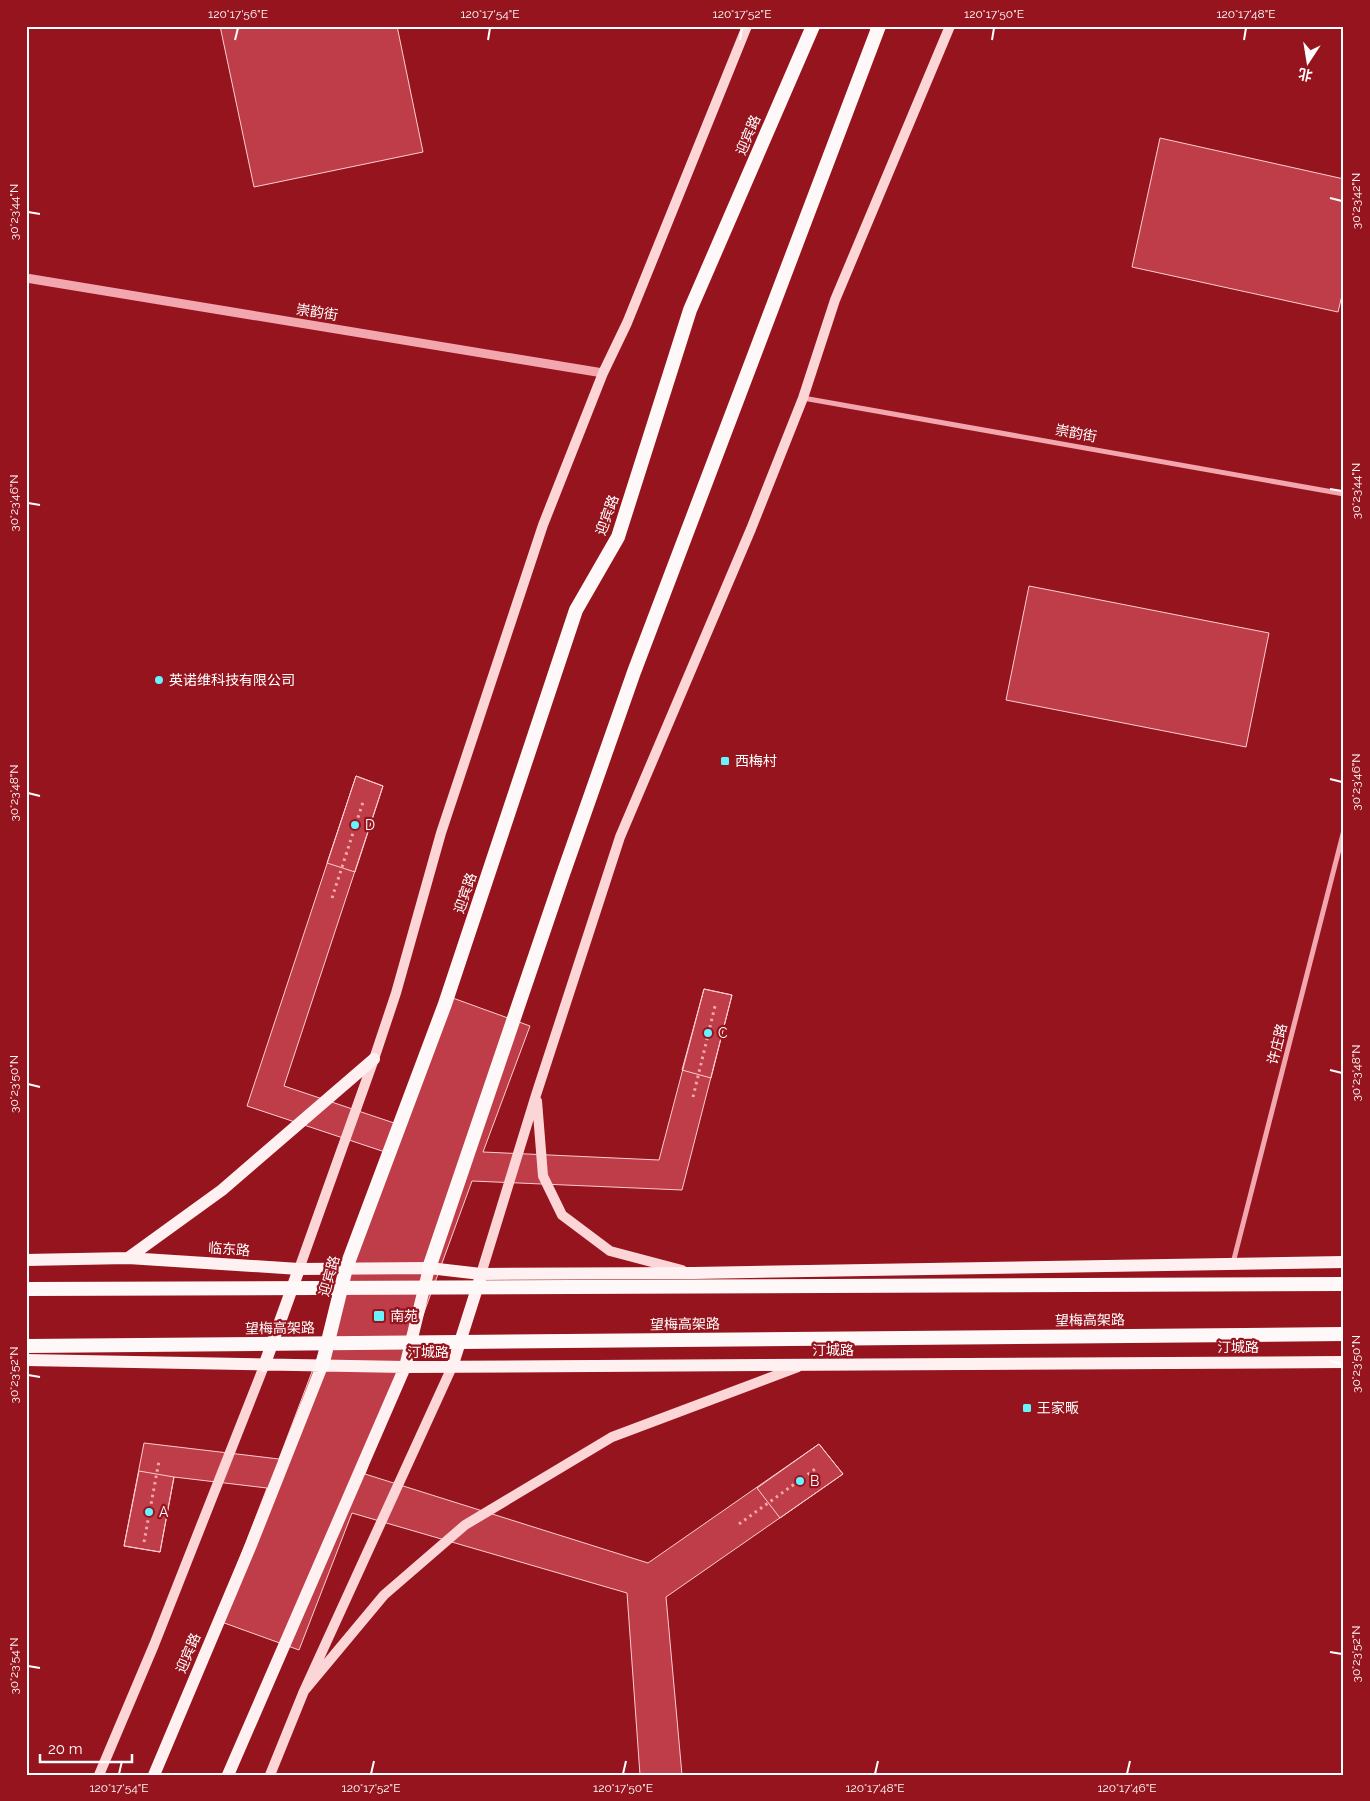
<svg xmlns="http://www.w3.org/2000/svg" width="1370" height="1801" viewBox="0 0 1370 1801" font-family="Raleway,'Noto Sans SC',sans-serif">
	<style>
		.building { fill: #be3d48; stroke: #fccdd2 }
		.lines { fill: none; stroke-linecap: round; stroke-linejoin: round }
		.path { stroke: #f2a6ad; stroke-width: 3; stroke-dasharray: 2.5 4; stroke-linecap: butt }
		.minor { stroke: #f2a6ad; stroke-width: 5 }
		.tertiary { stroke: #f2a6ad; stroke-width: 9 }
		.secondary { stroke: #fcd5d7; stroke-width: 10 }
		.primary { stroke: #fff1f1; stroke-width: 12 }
		.trunk { stroke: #fff8f8; stroke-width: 14 }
		.trunk-bridge { stroke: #fff8f8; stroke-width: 14 }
		.ticks { fill: none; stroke: #fff; stroke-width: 2 }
		.poi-dot { fill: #67f4ff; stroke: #96141e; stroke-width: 2 }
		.labels { text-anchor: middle; stroke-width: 4.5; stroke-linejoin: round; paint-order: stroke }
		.street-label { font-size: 14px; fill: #fff; stroke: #96141e }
		.poi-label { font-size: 14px; fill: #fff; stroke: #96141e; text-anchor: start }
		.neatline { fill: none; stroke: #fff; stroke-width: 2 }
		.ticks-label { font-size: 12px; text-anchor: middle; fill: #fff }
	</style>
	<rect width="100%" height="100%" fill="#96141e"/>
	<path class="building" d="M220,26H397L423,152L254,187Z
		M1160,138L1344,179V287L1338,312L1132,267Z
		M1029,586L1269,633L1246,747L1006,700Z
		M356,776L383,786L284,1086L403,1126L450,997L530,1026L483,1152L659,1160L704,989L732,995L682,1190L472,1181L365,1474L648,1563L819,1444L843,1474L666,1597L682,1775H640L627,1593L352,1513L299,1650L216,1620L267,1488L174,1477L160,1552L124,1546L144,1443L279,1459L394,1155L247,1106Z
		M356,776L383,786L355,872L327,863Z
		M704,989L732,995L711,1078L682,1070Z
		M819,1444L843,1474L780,1518L757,1488Z
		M139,1471L174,1477L160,1552L124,1546Z"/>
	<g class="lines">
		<path class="path" d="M332,898L364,799
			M693,1097L715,1006
			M739,1524L818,1467
			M144,1542L159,1461"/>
		<path class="minor" d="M803,398L1344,494
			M1233,1263L1344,830"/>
		<path class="tertiary" d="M26,278L603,373"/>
		<path class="secondary" d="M537,1101L543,1176L562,1215L610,1251L682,1270
			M299,1269L374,1059L396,993L441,833L543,525L603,373L627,323L747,26
			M481,1274L536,1095L620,837L751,529L803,398L835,300L950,26
			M304,1691L384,1595L465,1525L612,1437L798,1367
			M99,1775L154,1645L264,1366
			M270,1775L304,1691L452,1367"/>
		<path class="primary" d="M128,1258L222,1190L374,1059
			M26,1260L128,1258L299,1269L429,1268L481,1274L693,1273L1344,1262
			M26,1360L405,1367L1344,1362
			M264,1366L299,1269
			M452,1367L480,1279
			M154,1775L251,1545L322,1366
			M228,1775L405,1367L429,1268"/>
		<path class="trunk" d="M429,1268L562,877L634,672L879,26
			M322,1366L346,1268L445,1004L576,610L618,537L690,310L813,26"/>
		<path class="trunk-bridge" d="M26,1289L1344,1284
			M26,1346L1344,1334"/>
	</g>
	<path class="ticks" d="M235,40L238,28M488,40L490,28M740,40L742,28M992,40L994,28M1244,40L1246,28M1330,198L1342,201M28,212L40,214M1330,489L1342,491M28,503L40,505M1330,779L1342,782M28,793L40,796M1330,1070L1342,1073M28,1084L40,1087M1330,1361L1342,1364M28,1375L40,1377M1330,1652L1342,1654M28,1666L40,1668M119,1774L122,1761M371,1774L374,1761M623,1774L626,1761M875,1774L878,1761M1127,1774L1130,1761"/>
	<g class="poi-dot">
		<circle cx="159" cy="680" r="5"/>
		<rect x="720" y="756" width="10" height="10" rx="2.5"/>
		<circle cx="355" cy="825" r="5"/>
		<circle cx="708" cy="1033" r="5"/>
		<rect x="373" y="1310" width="12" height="12" rx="2.5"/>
		<rect x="1022" y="1403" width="10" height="10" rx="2.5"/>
		<circle cx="800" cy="1481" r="5"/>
		<circle cx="149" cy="1512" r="5"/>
	</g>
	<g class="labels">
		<g class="street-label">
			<text transform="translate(748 135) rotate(-67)" y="5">迎宾路</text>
			<text transform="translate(317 312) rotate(9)" y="5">崇韵街</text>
			<text transform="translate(1076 433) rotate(10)" y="5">崇韵街</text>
			<text transform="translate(607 515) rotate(-70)" y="5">迎宾路</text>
			<text transform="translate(465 893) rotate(-71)" y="5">迎宾路</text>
			<text transform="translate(1277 1044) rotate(-76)" y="5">许庄路</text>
			<text transform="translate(229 1249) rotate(4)" y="5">临东路</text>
			<text transform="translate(329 1276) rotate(-74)" y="5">迎宾路</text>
			<text transform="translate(1090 1320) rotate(-1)" y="5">望梅高架路</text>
			<text transform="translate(685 1324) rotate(-1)" y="5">望梅高架路</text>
			<text transform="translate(280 1328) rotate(-1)" y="5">望梅高架路</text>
			<text x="1238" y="1352">汀城路</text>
			<text x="833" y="1355">汀城路</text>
			<text x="428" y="1357">汀城路</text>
			<text transform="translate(188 1653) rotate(-67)" y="5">迎宾路</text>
		</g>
		<g class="poi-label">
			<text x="169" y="685">英诺维科技有限公司</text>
			<text x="735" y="766">西梅村</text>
			<text x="365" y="830">D</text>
			<text x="718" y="1038">C</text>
			<text x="390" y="1321">南苑</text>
			<text x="1037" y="1413">王家畈</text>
			<text x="810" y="1486">B</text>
			<text x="159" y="1517">A</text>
		</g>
	</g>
	<rect width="1370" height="1801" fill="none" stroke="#96141e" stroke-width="55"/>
	<g transform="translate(1308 62) rotate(192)" stroke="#96141e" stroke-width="4" paint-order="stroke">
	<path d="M0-4L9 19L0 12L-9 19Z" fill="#ffffff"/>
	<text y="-8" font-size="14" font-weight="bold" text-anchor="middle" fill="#ffffff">北</text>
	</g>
	<path d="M40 1754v8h92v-8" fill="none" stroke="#ffffff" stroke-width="2.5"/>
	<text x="48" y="1754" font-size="15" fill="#ffffff" stroke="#96141e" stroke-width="4" paint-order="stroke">20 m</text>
	<rect x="28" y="28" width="1314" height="1746" class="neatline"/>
	<g class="ticks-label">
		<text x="238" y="18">120°17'56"E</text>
		<text x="490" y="18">120°17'54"E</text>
		<text x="742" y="18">120°17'52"E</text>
		<text x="994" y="18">120°17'50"E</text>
		<text x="1246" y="18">120°17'48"E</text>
		<text transform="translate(1356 201) rotate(-90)" y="4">30°23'42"N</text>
		<text transform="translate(14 212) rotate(-90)" y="4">30°23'44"N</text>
		<text transform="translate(1356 491) rotate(-90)" y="4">30°23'44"N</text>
		<text transform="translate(14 503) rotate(-90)" y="4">30°23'46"N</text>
		<text transform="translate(1356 782) rotate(-90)" y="4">30°23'46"N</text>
		<text transform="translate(14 793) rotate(-90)" y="4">30°23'48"N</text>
		<text transform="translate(1356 1073) rotate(-90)" y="4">30°23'48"N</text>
		<text transform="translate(14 1084) rotate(-90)" y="4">30°23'50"N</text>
		<text transform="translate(1356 1364) rotate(-90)" y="4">30°23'50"N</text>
		<text transform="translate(14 1375) rotate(-90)" y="4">30°23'52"N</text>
		<text transform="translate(1356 1654) rotate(-90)" y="4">30°23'52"N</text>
		<text transform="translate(14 1666) rotate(-90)" y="4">30°23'54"N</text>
		<text x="119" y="1792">120°17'54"E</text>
		<text x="371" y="1792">120°17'52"E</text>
		<text x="623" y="1792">120°17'50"E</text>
		<text x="875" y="1792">120°17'48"E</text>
		<text x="1127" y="1792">120°17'46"E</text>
	</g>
</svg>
